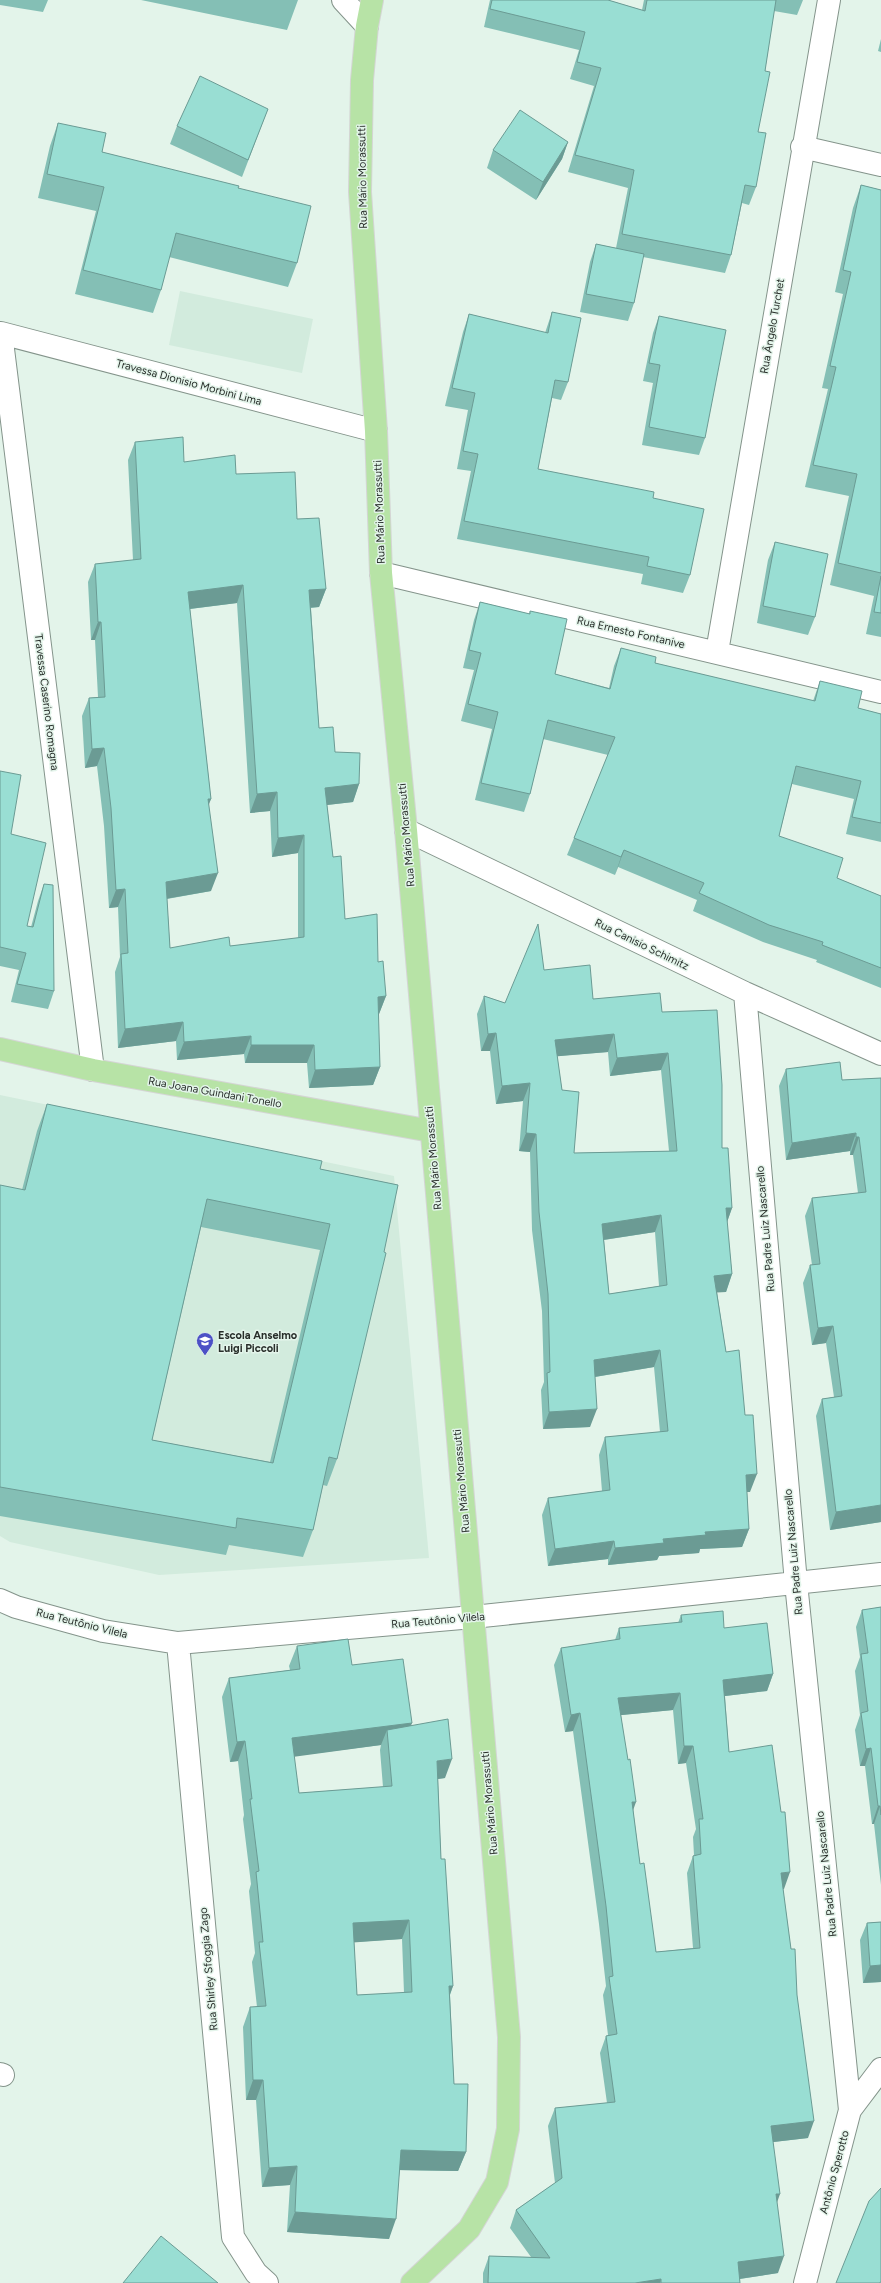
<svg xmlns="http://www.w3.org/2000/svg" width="881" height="2283" viewBox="0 0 881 2283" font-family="Figtree,sans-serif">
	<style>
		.built { fill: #d2ebdd }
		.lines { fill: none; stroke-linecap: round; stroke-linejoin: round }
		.minor-casing { stroke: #84948b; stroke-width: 24 }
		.major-casing { stroke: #d4d5d4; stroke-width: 24 }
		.minor { stroke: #fff; stroke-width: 22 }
		.major { stroke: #b7e3a6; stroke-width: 22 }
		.wall { fill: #84bfb5; fill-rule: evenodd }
		.shaded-wall { fill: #6b9b94 }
		.building { fill: #99ded3; stroke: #6b9b94; fill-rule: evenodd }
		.labels { text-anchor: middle; stroke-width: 3; stroke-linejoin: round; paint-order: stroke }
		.street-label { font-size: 11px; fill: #282e2a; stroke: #e3f4ea }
		.poi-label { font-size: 11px; font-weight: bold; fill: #282e2a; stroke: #e3f4ea; text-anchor: start }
	</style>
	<rect width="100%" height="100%" fill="#e3f4ea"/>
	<path class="built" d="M180,291L313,319L302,373L169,345Z
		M0,1095L394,1176L429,1558L159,1575L10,1542L0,1536Z"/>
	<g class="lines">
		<defs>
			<path id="minor" d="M343,0L367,26
				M802,147L881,165
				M381,573L881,692
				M717,652L829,0
				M406,830L745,993L881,1054
				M745,993L796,1583L850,2110
				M93,1070L1,333L376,431
				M0,1600L16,1607L103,1631L178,1643L473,1617L881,1574
				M178,1643L233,2237L256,2273L267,2283
				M0,2074L3,2075
				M805,2283L850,2110L881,2069"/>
			<path id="major" d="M372,0L367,26L362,80L360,192L376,431L381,573L406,830L509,2037L508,2129L497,2182L469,2229L412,2283
				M0,1049L93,1070L431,1131"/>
		</defs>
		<use href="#minor" class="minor-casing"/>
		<use href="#major" class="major-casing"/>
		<use href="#minor" class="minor"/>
		<use href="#major" class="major"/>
	</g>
	<path class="wall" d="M0,0H48L43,12L0,5Z
		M141,0H298L287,30Z
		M490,0H608L642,10L644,0H803L797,15L774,11L765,71L758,132L756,187L749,205L742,203L731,255L725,273L643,257L634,303L628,321L580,312L590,262L596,244L616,248L628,188L568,172L594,86L570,79L579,50L484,27Z
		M881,39V52L878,51Z
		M268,109L242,177L170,144L177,126Z
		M58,123L102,152L238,188L297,263L288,287L169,257L161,290L153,313L75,294L96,211L38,198L50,146Z
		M568,142L562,159L536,200L487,168L493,150Z
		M861,185L881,190V637L866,634L874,596L830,585L849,496L805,487L828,389L822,388L843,294L835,292L853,208Z
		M552,312L568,382L561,400L552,398L538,469L653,498L690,575L683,593L641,584L643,574L457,539L471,471L457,469L468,410L445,406L463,332L469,314L545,333Z
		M659,316L705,438L699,455L642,445L653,383L643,381L653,333Z
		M135,442L184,462L236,474L297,519L326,589L319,607L311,608L319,728L335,752L359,784L353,802L327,805L333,857L345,919L378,962L386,996L379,1014L378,1015L380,1067L373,1085L309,1088L307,1063H245L244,1054L177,1060L176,1041L118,1048L115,972L120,957L118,907L109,908L104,826L97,766L85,768L82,716L89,698L98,697L95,640H91L88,582L95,564L133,560L128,460ZM237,603L250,813L270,811L272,857L298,853V938L230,946L170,948L167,899L211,891L208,805L211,799L190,609Z
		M775,542L815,617L808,635L757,623L768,560Z
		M480,602L529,614L530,611L555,674L609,688L614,666L621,648L655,663L813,701L820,681L858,708L881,714V842L846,834L854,799L792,784L779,836L837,878L881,896V988L816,962L817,960L763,942L693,911L697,900L618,867L615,875L567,855L574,838L608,755L543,739L530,794L524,812L475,800L492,729L461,721L474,670L463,668L474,620Z
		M0,771L27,926L31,927L38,901L44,884L54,991L48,1009L11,1002L19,970L0,966Z
		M544,970L593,999L662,1012L722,1148L732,1208L727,1222L732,1274L726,1292H717L726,1352L750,1492H747L749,1529L742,1547L700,1549L699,1553L659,1556L657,1560L608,1565V1559L548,1566L542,1515L548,1498L602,1491L599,1455L605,1437L660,1432L654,1367L595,1377L590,1427L543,1429L541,1390L544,1382L542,1311L532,1230L530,1152L519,1151L523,1101L496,1104L490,1051H481L477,1014L484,996L505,1003ZM608,1052L610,1076L661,1070L669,1151L574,1153L562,1090L557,1056ZM655,1232L659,1286L609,1294L604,1240Z
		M786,1069L842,1080L881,1078V1522L830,1530L816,1416L822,1399L834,1397L826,1343L812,1345L803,1283L810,1265H812L805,1216L812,1198L858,1193L853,1155H850V1151L786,1160L779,1086Z
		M47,1104L320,1169L398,1185L337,1459L327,1486L323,1485L313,1530L303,1557L229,1545L226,1555L0,1516V1185L22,1190L37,1131ZM201,1227L320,1250L270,1462L152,1440Z
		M881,1607V1885L874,1824H872L865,1766H860L855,1730L860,1715L855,1671L860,1657L856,1627L862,1610Z
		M681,1615L724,1628L773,1674L767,1691L725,1696L729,1752L784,1889H783L797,1995L808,2138L773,2142L777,2202L778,2273L740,2279V2283H483V2273L489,2256L531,2257L510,2228L516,2210L555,2183L548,2126L555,2108L607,2103L600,2053L606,2036L608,2035L603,1995L606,1986L599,1924L573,1731L565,1732L554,1665L561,1648L615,1640L619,1628L678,1623ZM673,1710L678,1764L686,1763L696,1829L693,1837L694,1855L693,1856L687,1873L693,1948L656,1952L640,1864L621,1715Z
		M297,1646L352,1665L412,1723L410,1726L445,1778L438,1779L441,1859L453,1986L450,1995L454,2084L466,2152L458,2171L400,2170L389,2239L287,2232L290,2185L262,2187L256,2100H246L243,2027L250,2007H257L252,1962L255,1953L249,1891L251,1884L243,1819L244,1815L238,1761L230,1762L222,1697L229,1678L290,1670L289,1666ZM381,1745L380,1750L383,1787L299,1793L294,1756ZM402,1939L404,1993L357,1995L354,1942Z
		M881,1922V1982L863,1983L860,1940L867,1923Z"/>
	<path class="shaded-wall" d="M568,142L562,159L536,200L543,182Z
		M243,585L237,603L181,610L188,592Z
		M326,589L319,607L303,608L309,590Z
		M98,622H101L95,640H91Z
		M104,748L97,766L85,768L92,749Z
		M359,784L353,802L318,806L325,788Z
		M277,792L270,811L250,813L257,794Z
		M208,799H211L204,817Z
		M304,835L298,853L272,857L278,838Z
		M624,850L618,867L615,875L621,857Z
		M218,873L211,891L159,900L166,882Z
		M125,889L118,907L109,908L116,890Z
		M386,996L379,1014L371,1015L378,997Z
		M183,1022L176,1041L118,1048L125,1029Z
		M496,1033L490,1051H481L488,1034Z
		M614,1034L608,1052L549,1057L555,1040Z
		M251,1036L244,1054L177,1060L184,1042Z
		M251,1045H314L307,1063H245Z
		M668,1053L661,1070L610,1076L617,1058Z
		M380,1067L373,1085L309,1088L315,1070Z
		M530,1083L523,1101L496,1104L502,1086Z
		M526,1133L536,1134L530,1152L519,1151Z
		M856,1133L850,1151L786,1160L792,1143Z
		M856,1137H859L853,1155H850Z
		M726,1208H732L726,1225Z
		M661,1215L655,1232L596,1241L602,1224Z
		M732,1274L726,1292L708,1293L714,1276Z
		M833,1326L826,1343L812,1345L818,1328Z
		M660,1350L654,1367L588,1378L594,1360Z
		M597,1409L590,1427L543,1429L549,1412Z
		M757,1474L750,1492H740L746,1475Z
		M881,1505V1522L830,1530L836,1512Z
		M749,1529L742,1547L700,1549L699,1553L659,1556L657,1560L608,1565L615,1548L705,1532Z
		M614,1541L608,1559L548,1566L555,1549Z
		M773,1674L767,1691L717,1697L723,1680Z
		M680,1693L673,1710L612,1716L618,1698Z
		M580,1713L573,1731L565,1732L571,1715Z
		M412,1723L404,1742L387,1730L381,1745L285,1758L292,1738Z
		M245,1741L238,1761L230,1762L237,1742Z
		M684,1746H693L686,1763L678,1764Z
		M871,1748L865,1766H860L866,1749Z
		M452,1759L445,1778L430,1780L437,1761Z
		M632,1802H636L630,1819Z
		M878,1806H880L874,1824H872Z
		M790,1872L784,1889L775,1890L781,1873Z
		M409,1920L402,1939L346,1943L353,1923Z
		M881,1965V1982L863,1983L870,1966Z
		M449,1986H453L446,2005Z
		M253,2080H263L256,2100H246Z
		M814,2121L808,2138L765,2143L771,2126Z
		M401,2150L466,2152L458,2171L394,2170Z
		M297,2166L290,2185L262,2187L269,2168Z
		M776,2194H780L774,2211Z
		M295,2212L396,2219L389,2239L287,2232Z
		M784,2256L778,2273L732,2280L738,2262Z
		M661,2279L660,2283H635Z"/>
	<path class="building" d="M492,0H608L645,11L647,0H776L765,71L770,72L758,132L766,133L756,187L745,185L731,255L622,234L634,170L575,155L601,68L577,62L585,32L490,9Z
		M200,76L268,109L248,160L177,126Z
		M520,110L568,142L543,182L493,150Z
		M58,123L106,133L102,152L239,186L238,188L311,206L297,263L176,233L161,290L83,270L104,187L47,174Z
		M861,185L881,190V573L838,563L857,474L813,465L836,367L830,366L851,272L843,270Z
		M596,244L644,254L634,303L586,294Z
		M552,312L581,318L568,382L555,380L538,469L654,492L653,498L704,509L690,575L647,566L649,557L464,521L478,454L463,451L475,393L452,388L469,314L548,333Z
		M659,316L726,330L705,438L649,427L660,365L649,363Z
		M183,437L184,462L235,455L236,474L295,472L297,519L319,518L326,589L309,590L319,728L333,727L335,752L360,753L359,784L325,788L333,857L341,856L345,919L377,914L378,962L383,961L386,996L378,997L380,1067L315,1070L314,1045H251V1036L184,1042L183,1022L125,1029L121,954L128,953L125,889L116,890L111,808L104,748L92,749L89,698L105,697L101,622H98L95,564L141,559L135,442ZM243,585L257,794L277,792L278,838L304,835V937L230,946L229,937L170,948L166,882L218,873L208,799H211L188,592Z
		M775,542L828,554L815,617L763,606Z
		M881,576V613L874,612Z
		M480,602L530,614V611L567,619L555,674L610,689L621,648L656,657L655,663L815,701L820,681L862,691L858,708L881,714V823L852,817L861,781L796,766L779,836L843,858L837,878L881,896V968L822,945L823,942L769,925L699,893L704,883L624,850L621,857L574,838L615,737L548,720L530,794L481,783L498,712L468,704L481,653L469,650Z
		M0,771L21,775L11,834L46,843L27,926L33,927L44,884L53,885L54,991L17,984L26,953L0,947Z
		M538,924L544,970L590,965L593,999L660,993L662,1012L717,1010L722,1085V1148H728L732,1208H726L732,1274L714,1276L726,1352L739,1350L745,1415H753L757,1474L746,1475L749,1529L705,1532L706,1535L663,1539L664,1543L615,1548L614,1541L555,1549L548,1498L610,1490L605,1437L668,1431L660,1350L594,1360L597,1409L549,1412L547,1373L550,1372L548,1294L539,1212L536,1134L526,1133L530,1083L502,1086L496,1033L488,1034L484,996L505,1003ZM614,1034L617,1058L668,1053L677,1151L574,1153L579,1092L562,1090L555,1040ZM661,1215L667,1285L609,1294L602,1224Z
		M840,1062L842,1080L881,1078V1505L836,1512L822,1399L842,1396L833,1326L818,1328L810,1265L820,1264L812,1198L866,1192L859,1137H856V1133L792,1143L786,1069Z
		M47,1104L322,1161L320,1169L398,1185L384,1252L386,1253L337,1459L329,1457L313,1530L237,1518L236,1528L0,1487V1185L25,1190ZM207,1199L330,1224L273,1463L152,1440Z
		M881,1607V1815L880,1806H878L871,1748L866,1749L861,1713L868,1711L861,1654L868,1653L862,1610Z
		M723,1611L724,1628L767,1623L773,1674L723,1680L729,1752L772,1745L781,1812H785L790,1872L781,1873L791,1949H795L797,1995L814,2121L771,2126L780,2194H776L784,2256L738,2262L740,2283H661V2279L635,2283H488L489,2256L550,2258L516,2210L562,2178L555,2108L615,2102L606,2036L617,2034L609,1977L613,1976L606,1906L580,1713L571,1715L561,1648L620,1639L619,1628L682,1622L681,1615ZM680,1693L684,1746H693L703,1819H699L701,1854L693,1856L700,1948L656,1952L644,1863L640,1864L632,1802H636L630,1759L628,1760L618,1698Z
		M348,1639L352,1665L403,1659L412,1723L292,1738L299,1793L392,1786L387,1730L448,1719L452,1759L437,1761L441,1859H445L453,1986H449L454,2084H468L466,2152L401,2150L396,2219L295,2212L297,2166L269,2168L263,2080H253L250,2007L266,2006L259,1942H263L256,1872L259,1871L250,1799H252L245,1741L237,1742L229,1678L300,1669L297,1646ZM409,1920L412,1992L357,1995L353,1923Z
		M881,1922V1965L870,1966L867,1923Z
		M881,2188V2282L879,2283H836L869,2201Z
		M161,2236L218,2283H123Z"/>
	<defs>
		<symbol id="school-pin" viewBox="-11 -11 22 30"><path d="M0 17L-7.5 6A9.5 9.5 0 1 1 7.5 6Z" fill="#4c50c6" stroke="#e3f4ea"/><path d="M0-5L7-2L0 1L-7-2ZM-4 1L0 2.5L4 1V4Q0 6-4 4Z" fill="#fff"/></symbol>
	</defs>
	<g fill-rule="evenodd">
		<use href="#school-pin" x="195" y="1331" width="20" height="27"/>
	</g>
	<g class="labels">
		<g class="street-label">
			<text transform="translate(362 177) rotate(-91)" y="4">Rua Mário Morassutti</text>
			<text transform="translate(772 326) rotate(-80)" y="4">Rua Ângelo Turchet</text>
			<text transform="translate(189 382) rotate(15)" y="4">Travessa Dionisio Morbini Lima</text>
			<text transform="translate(379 512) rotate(-92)" y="4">Rua Mário Morassutti</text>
			<text transform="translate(631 632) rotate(13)" y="4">Rua Ernesto Fontanive</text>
			<text transform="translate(47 702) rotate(83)" y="4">Travessa Caserino Romagna</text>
			<text transform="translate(406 835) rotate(-95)" y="4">Rua Mário Morassutti</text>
			<text transform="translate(642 944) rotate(26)" y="4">Rua Canisio Schimitz</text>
			<text transform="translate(215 1092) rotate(10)" y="4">Rua Joana Guindani Tonello</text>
			<text transform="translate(433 1158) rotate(-95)" y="4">Rua Mário Morassutti</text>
			<text transform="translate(765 1229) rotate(-95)" y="4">Rua Padre Luiz Nascarello</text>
			<text transform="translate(461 1481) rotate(-95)" y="4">Rua Mário Morassutti</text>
			<text transform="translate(793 1552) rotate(-95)" y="4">Rua Padre Luiz Nascarello</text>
			<text transform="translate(438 1620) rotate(-5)" y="4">Rua Teutônio Vilela</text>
			<text transform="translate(82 1623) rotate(14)" y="4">Rua Teutônio Vilela</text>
			<text transform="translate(489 1803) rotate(-95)" y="4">Rua Mário Morassutti</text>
			<text transform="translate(826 1874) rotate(-96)" y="4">Rua Padre Luiz Nascarello</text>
			<text transform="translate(208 1969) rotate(-95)" y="4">Rua Shirley Sfoggia Zago</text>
			<text transform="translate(834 2172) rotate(-75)" y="4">Antônio Sperotto</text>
		</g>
		<g class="poi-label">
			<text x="218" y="1339">Escola Anselmo<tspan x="218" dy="13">Luigi Piccoli</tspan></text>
		</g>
	</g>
</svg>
